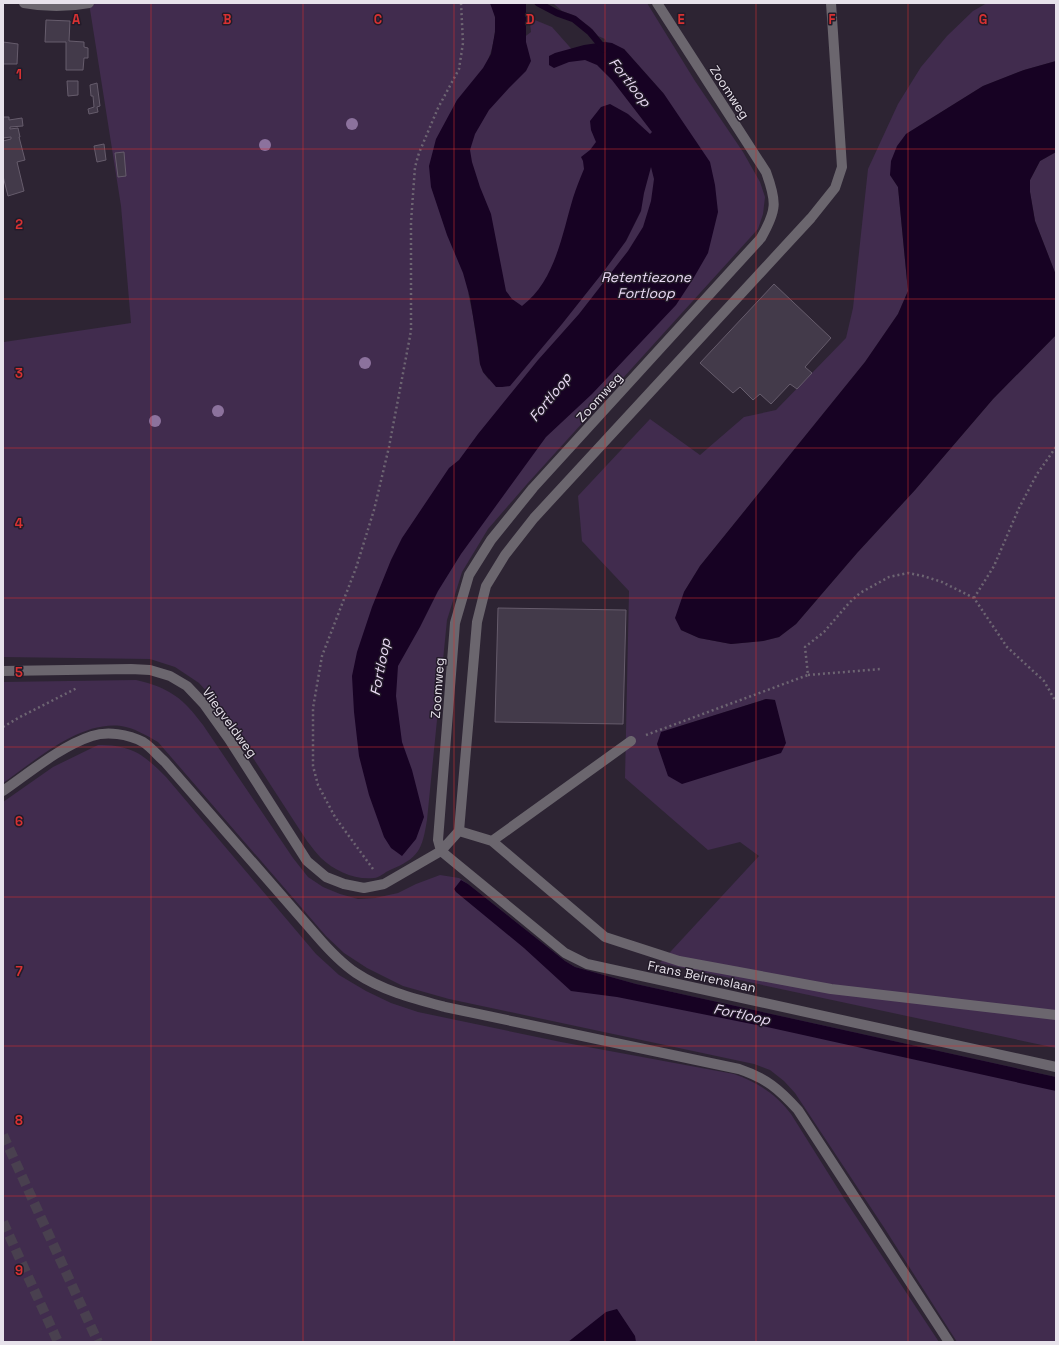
<svg xmlns="http://www.w3.org/2000/svg" width="1059" height="1345" viewBox="0 0 1059 1345" font-family="'Space Grotesk',sans-serif">
	<style>
		.green { fill: #412c4e; fill-rule: evenodd }
		.water { fill: #170223 }
		.lines { fill: none; stroke-linecap: round; stroke-linejoin: round }
		.stream { stroke: #170223; stroke-width: 7 }
		.building { fill: #433a4a; stroke: #665c6c }
		.major-tunnel { stroke: #49404f; stroke-width: 10; stroke-dasharray: 10 5; stroke-linecap: butt }
		.path { stroke: #6d6572; stroke-width: 2.5; stroke-dasharray: 2 3; stroke-linecap: butt }
		.minor { stroke: #6b666e; stroke-width: 10 }
		.tree { fill: #8c729d }
		.grid { fill: none; stroke: #d73132; stroke-width: 1; stroke-opacity: 0.55 }
		.labels { text-anchor: middle; stroke-width: 3; stroke-linejoin: round; paint-order: stroke }
		.street-label { font-size: 13px; fill: #e7e2eb; stroke: #231b29 }
		.water-label { font-size: 14px; font-style: italic; fill: #ecdcf7; stroke: #231b29 }
		.grid-label { font-size: 13px; text-anchor: middle; font-weight: bold; fill: #d73132; stroke: #231b29; stroke-width: 3; stroke-linejoin: round; paint-order: stroke }
	</style>
	<rect width="100%" height="100%" fill="#2d2433"/>
	<path class="green" d="M24,3H490C492,8 495,13 495,18C496,33 493,49 487,62L514,45L531,32L530,24L535,20L552,27L576,54L664,94L624,49H609L605,39L598,36L590,27L573,15L562,11L554,4L550,3H647L695,81L743,152L760,182L765,197L763,214L758,229L527,484L488,529L462,572L447,620L427,820C422,850 419,858 390,870C385,872 379,878 374,878C354,880 335,871 321,858C316,853 312,847 307,841L218,704L199,683L175,667L150,659L3,657V339L4,342L131,323L121,206L89,3ZM468,292L486,330L489,380L483,372L480,364L473,316Z
		M987,3H1056V61L1024,70L983,86L906,134L890,175L898,187L908,291L898,314L865,362L700,566L684,592L681,630L699,638L731,644L763,641L779,637L796,624L857,553L915,490L993,399L1056,335V1048L660,963L759,856L740,842L708,850L625,778L629,591L582,541L578,496L650,419L700,455L744,417L776,410L846,338L853,308L868,169L898,104L921,67L947,36L973,11ZM766,699L775,700L661,732Z
		M1056,152V275L1035,221L1030,192V180L1040,161Z
		M136,680C170,688 183,698 203,725L293,858L308,877L323,887L340,894L358,899L375,898L398,893L416,884L440,875L459,878L468,884L565,961L575,967L636,984L1056,1077V1342H957L885,1229L795,1093L784,1081L770,1070L754,1064L449,999L403,986L367,968L344,953L326,936L158,742C146,735 134,728 121,726C79,721 35,761 3,783V682Z
		M98,745C132,745 143,754 166,777L316,954L339,975L366,991L391,1003L418,1012L561,1042L734,1074C757,1082 776,1094 791,1114L845,1200L939,1342H3V802L53,767Z"/>
	<path class="water" d="M490,3H526V42L531,61L526,71L509,88L489,110L475,134L470,150L472,162L480,187L491,214L506,291L512,299L522,306C555,281 562,235 573,198C576,188 580,179 584,169L583,161L581,157L590,150L596,142L591,130L590,121L601,107L610,104L628,114L650,134L652,132L612,80L597,65L585,60L569,62L554,68L549,65V56L555,53L584,45L605,42L612,43L624,49L664,94L710,162L715,185L718,212L708,253L693,279L676,305L592,394L546,437L461,554L438,591L420,627L398,666L396,696L402,742L412,770L424,817L416,839L402,856L391,848L384,837L369,795L359,756L354,712L352,676L357,652L372,607L391,560L402,538L449,468L459,460L478,434L538,360L579,314L628,251L643,227L651,201L654,179L651,167L644,193L641,211L626,241L604,271L562,324L510,386L502,387H496L483,372L480,364L478,347L470,298L463,273L447,235L431,187L429,166L436,139L457,100L483,68L491,54L495,32V17Z
		M1056,61V152L1040,161L1030,180V192L1035,221L1056,275V335L993,399L915,490L857,553L796,624L779,637L763,641L731,644L699,638L681,630L675,618L684,592L700,566L865,362L898,314L908,291L898,187L890,175L891,161L897,146L906,134L983,86L1024,70Z
		M766,699L775,700L786,743L781,753L682,784L668,776L657,744L661,732Z
		M461,880L468,884L565,961L575,967L636,984L1056,1077V1091L767,1027L617,997L571,991L524,948L456,892L454,889Z
		M617,1309L635,1336L636,1342H568L606,1312Z"/>
	<g class="lines">
		<path class="stream" d="M538,3L557,13L574,19L590,32L604,49"/>
	</g>
	<path class="building" d="M46,20L70,21L69,41L84,42V47L88,48V58H84L83,70H66V42H45Z
		M3,42L18,44L17,64H3Z
		M67,81H78V95L68,96Z
		M97,83L100,106L97,107L98,112L89,114L88,109L94,107L93,96H91L90,85Z
		M3,117H9V120L22,118L23,126L10,127V129L18,128L20,137H19L25,160L17,162L24,191L8,196L3,176V141L11,139V137L3,138Z
		M104,144L106,160L97,162L94,146Z
		M124,152L126,176L118,177L115,153Z
		M774,284L831,338L805,367L812,373L797,389L790,384L771,404L760,394L753,400L740,387L733,393L700,363Z
		M498,608L626,610L623,724L495,722Z"/>
	<g class="lines">
		<path class="major-tunnel" d="M3,1135L98,1342
			M3,1222L58,1342"/>
		<path class="path" d="M974,598L994,566L1019,508L1037,474L1056,447
			M808,675L881,669
			M3,727L20,717L77,688
			M646,735L808,675L805,647L824,632L849,603L860,593L889,577L908,573L923,576L942,582L974,598L1007,647L1044,681L1056,702
			M373,869L335,817L318,785L313,766V708L322,656L356,568L374,510L389,447L411,331V222L415,167L419,153L438,108L459,69L463,43L461,3"/>
		<path class="minor" d="M24,3C45,7 68,7 89,3
			M3,671L131,669L150,670L170,676L187,686L204,704L229,739L307,861L326,877L344,884L364,888L384,884L441,851L459,831L477,622L486,586L505,555L534,518L811,218L835,188L842,167L831,3
			M3,791C29,773 61,746 92,736C107,731 128,734 143,742C151,747 158,756 165,762L316,935C328,949 341,963 356,973C383,991 415,999 445,1007L739,1069C766,1078 779,1089 798,1110L949,1342
			M459,831L492,841L605,937L679,961L831,989L1056,1015
			M492,841L631,741
			M441,851L438,840L455,623L469,575L491,540L533,488L761,238C777,210 777,202 766,172L657,3
			M441,851L565,953L587,964L1056,1067"/>
	</g>
	<g class="tree">
		<circle cx="352" cy="124" r="6"/>
		<circle cx="265" cy="145" r="6"/>
		<circle cx="365" cy="363" r="6"/>
		<circle cx="218" cy="411" r="6"/>
		<circle cx="155" cy="421" r="6"/>
	</g>
	<path class="grid" d="M151,3V1342M303,3V1342M454,3V1342M605,3V1342M756,3V1342M908,3V1342M3,149H1056M3,299H1056M3,448H1056M3,598H1056M3,747H1056M3,897H1056M3,1046H1056M3,1196H1056"/>
	<g class="labels">
		<g class="street-label">
			<text transform="translate(730 92) rotate(57)" y="5">Zoomweg</text>
			<text transform="translate(599 397) rotate(-48)" y="5">Zoomweg</text>
			<text transform="translate(437 688) rotate(-86)" y="5">Zoomweg</text>
			<text transform="translate(230 722) rotate(54)" y="5">Vliegveldweg</text>
			<text transform="translate(702 976) rotate(12)" y="5">Frans Beirenslaan</text>
		</g>
		<g class="water-label">
			<text transform="translate(630 82) rotate(52)" y="5">Fortloop</text>
			<text x="646" y="282">Retentiezone<tspan x="646" dy="16">Fortloop</tspan></text>
			<text transform="translate(550 397) rotate(-51)" y="5">Fortloop</text>
			<text transform="translate(380 667) rotate(-79)" y="5">Fortloop</text>
			<text transform="translate(742 1014) rotate(12)" y="5">Fortloop</text>
		</g>
	</g>
	<g class="grid-label">
		<text x="76" y="24">A</text>
		<text x="227" y="24">B</text>
		<text x="378" y="24">C</text>
		<text x="530" y="24">D</text>
		<text x="681" y="24">E</text>
		<text x="832" y="24">F</text>
		<text x="983" y="24">G</text>
		<text x="19" y="79">1</text>
		<text x="19" y="229">2</text>
		<text x="19" y="378">3</text>
		<text x="19" y="528">4</text>
		<text x="19" y="677">5</text>
		<text x="19" y="826">6</text>
		<text x="19" y="976">7</text>
		<text x="19" y="1125">8</text>
		<text x="19" y="1275">9</text>
	</g>
	<rect width="1059" height="1345" fill="none" stroke="#e7e2eb" stroke-width="8"/>
</svg>
